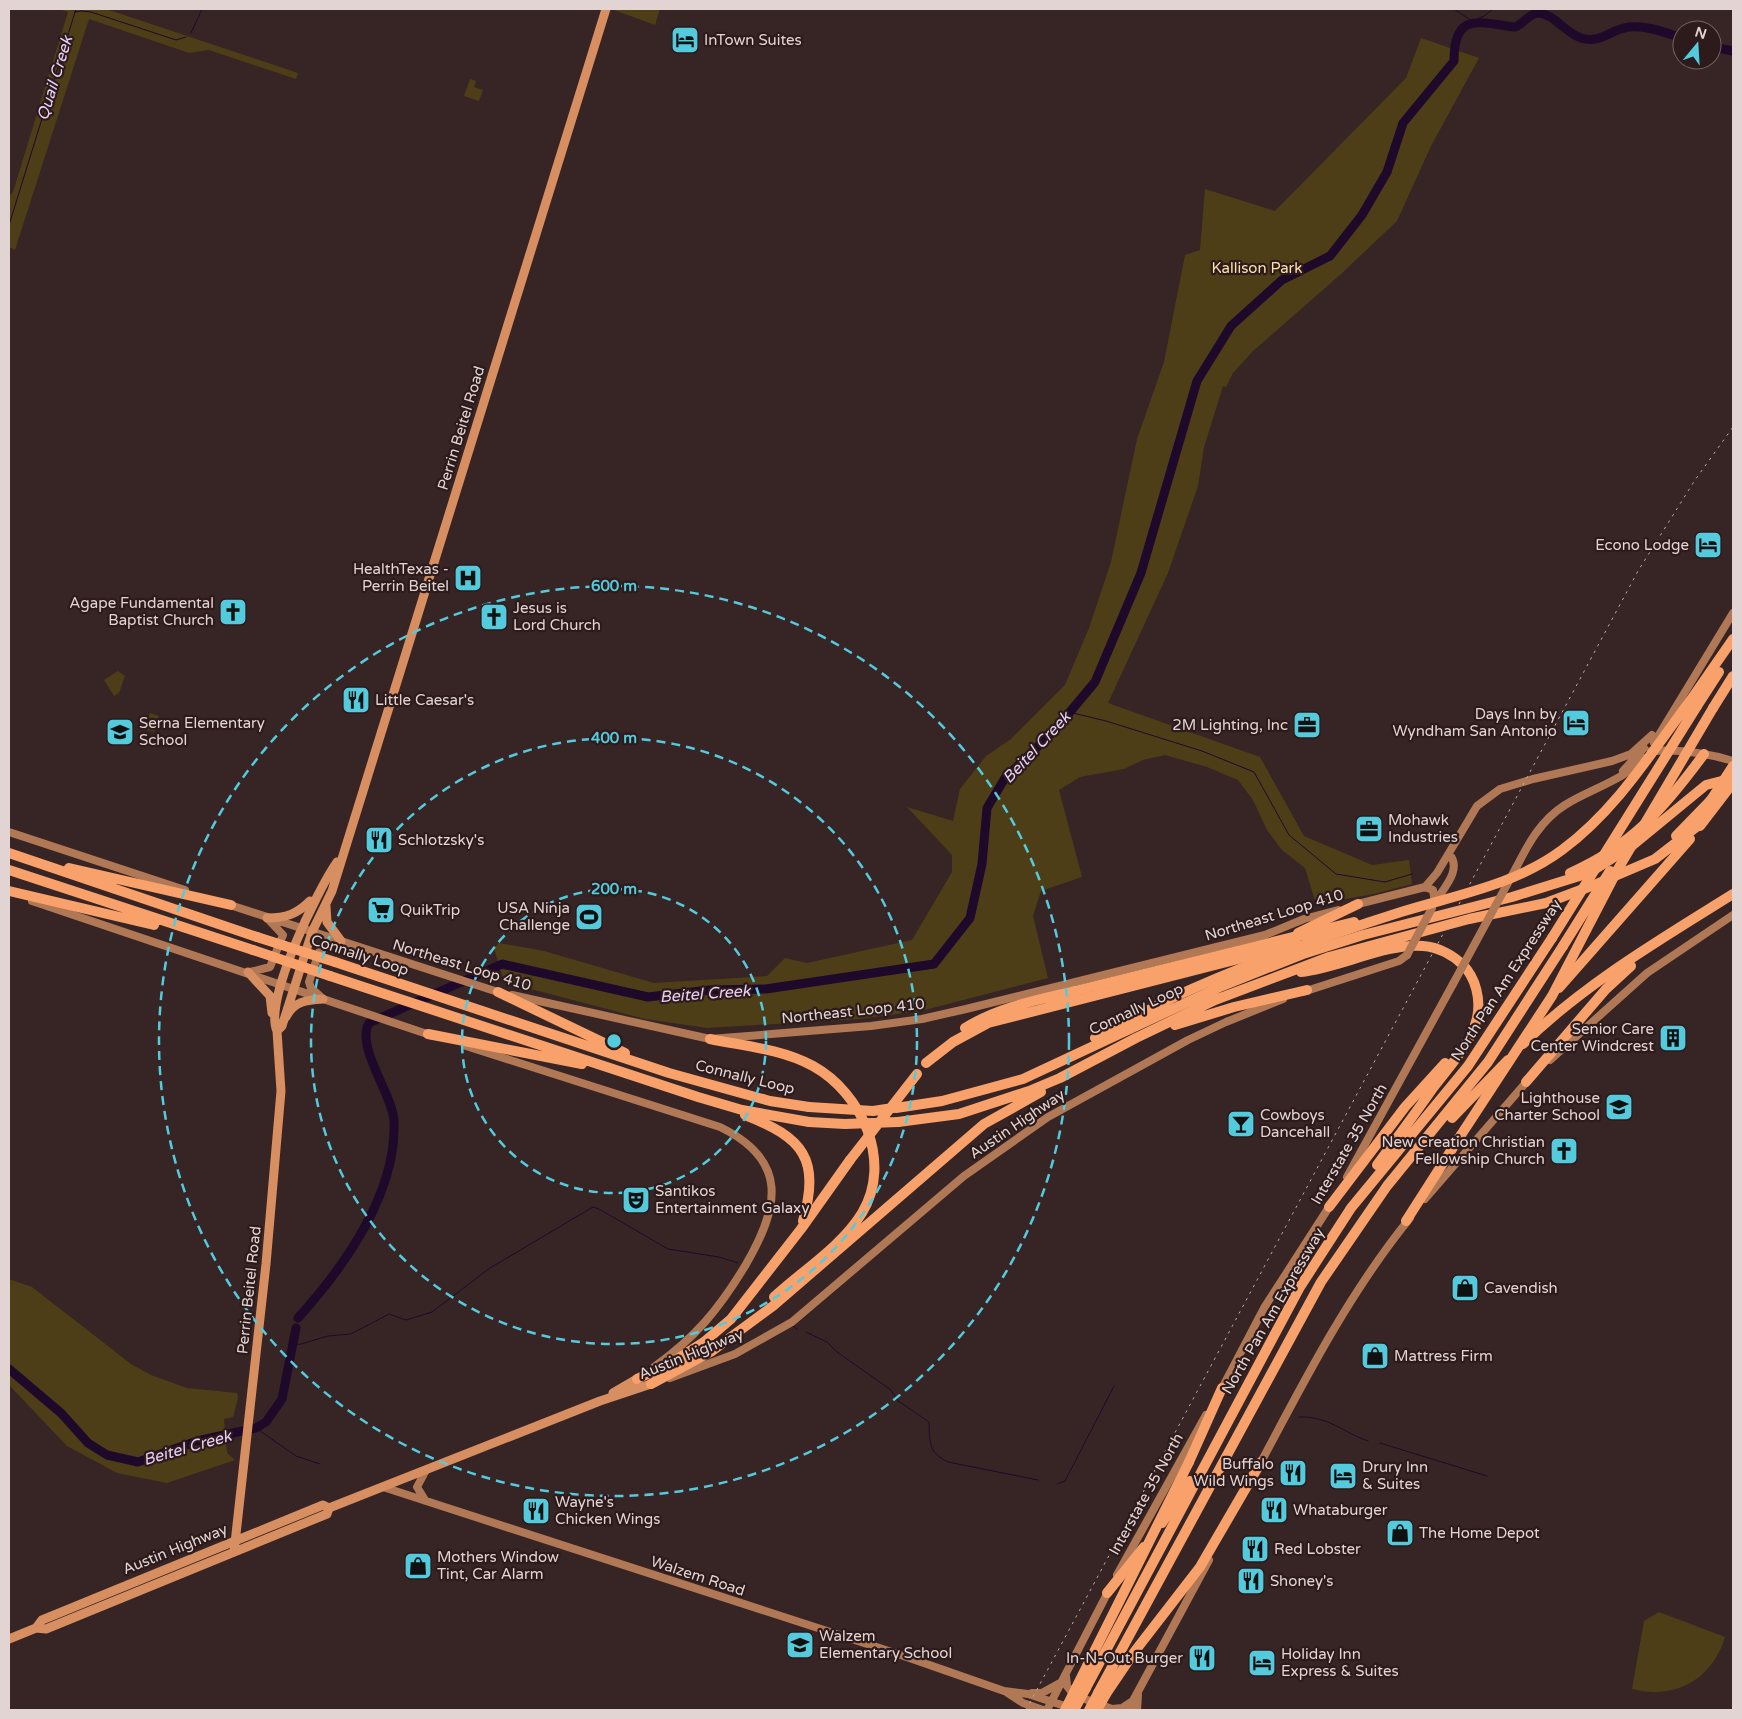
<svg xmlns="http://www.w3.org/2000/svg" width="1742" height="1719" viewBox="0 0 1742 1719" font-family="'Varela Round',sans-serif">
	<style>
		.green { fill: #4e3e17 }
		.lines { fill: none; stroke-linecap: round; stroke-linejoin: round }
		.stream { stroke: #1e092b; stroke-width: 1 }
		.river { stroke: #1e092b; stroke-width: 9 }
		.secondary { stroke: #b17856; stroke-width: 8 }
		.primary { stroke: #d78e60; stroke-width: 9 }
		.highway { stroke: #f9a16a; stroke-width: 10 }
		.rail { stroke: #baacab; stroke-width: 1; stroke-dasharray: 2.5 5; stroke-linecap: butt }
		.secondary-bridge { stroke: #b17856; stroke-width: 8 }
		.highway-bridge { stroke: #f9a16a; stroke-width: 10 }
		.ring { fill: none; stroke: #54cadd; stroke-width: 2.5; stroke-dasharray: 9 6 }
		.labels { text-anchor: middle; stroke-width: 4.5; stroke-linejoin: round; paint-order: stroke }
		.poi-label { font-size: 15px; fill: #e1d4d3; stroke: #2d1a1b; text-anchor: start }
		.park-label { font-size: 15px; fill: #fbe0a8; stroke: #2d1a1b }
		.street-label { font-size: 15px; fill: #e1d4d3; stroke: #2d1a1b }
		.water-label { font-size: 16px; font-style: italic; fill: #e7d0f8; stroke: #2d1a1b }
		.centre { fill: #54cadd; stroke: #2d1a1b; stroke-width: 2.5 }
		.ring-label { font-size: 15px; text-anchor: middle; font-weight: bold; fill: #54cadd; stroke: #2d1a1b; stroke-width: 4.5; stroke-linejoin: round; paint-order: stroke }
	</style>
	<rect width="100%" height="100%" fill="#372424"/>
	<path class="green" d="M59,9H106L298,73L296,79L209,50L189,53L89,19L15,250L9,247V197L13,192L68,12Z
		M615,9H660L655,25L614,10Z
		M1421,38L1479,58L1431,146L1397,221L1341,274L1253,351L1233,373L1226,387L1223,386L1204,447L1198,486L1168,573L1108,703L1260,757L1304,836L1372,865L1409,860L1412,884L1374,894L1316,904L1305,868L1282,850L1267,830L1253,800L1238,780L1207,767L1165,755L1143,760L1124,769L1080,777L1059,790L1082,877L1041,891L1033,916L1048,978L921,1011L858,1019L707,1028L645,1019L504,982L494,948L499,943L544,951L654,983L767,976L785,958L807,963L912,940L952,872V855L907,807L953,821L960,789L986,756L1011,739L1065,685L1089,628L1111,562L1137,439L1164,362L1185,255L1200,250L1205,189L1275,211L1406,78Z
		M470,79L476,81L474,87L483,90L479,101L464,96Z
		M118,671L125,676L119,693L114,696L104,680Z
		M150,713L159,716L154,732L145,729Z
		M9,1279L32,1287L131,1364L151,1375L187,1388L237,1393L238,1398L233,1417L224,1419L227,1453L235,1460L167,1483L117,1473L67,1446L9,1385Z
		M1659,1612L1725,1637C1712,1680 1675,1700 1632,1689L1644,1621Z"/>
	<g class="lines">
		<path class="stream" d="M1454,9L1472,21L1484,16L1493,9
			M75,12L81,11L91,12L176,40L186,37
			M191,33L202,9
			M9,225L76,9
			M1069,712L1106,721L1202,751L1254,772L1289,835L1336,874L1385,882L1412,874
			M791,1325L797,1329
			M806,1332L827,1342L837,1352L891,1390L897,1400L929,1422C930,1443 928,1452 948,1462L1038,1480
			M292,1345L301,1344L328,1336L351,1334L389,1314L406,1320L432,1312L490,1268L593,1207L599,1209L668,1249L719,1257L738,1263
			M1299,1417C1329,1416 1342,1432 1368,1441
			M256,1428L296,1456L320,1464
			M1380,1443L1487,1476
			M1057,1484L1065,1481L1114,1386"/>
		<path class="river" d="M1712,47L1733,51
			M298,1318C344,1267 397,1193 394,1121C393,1095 355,1046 369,1023L502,964L648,997L710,990L766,989L934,964L970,918L982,864L987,808L1005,778L1054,731L1095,682L1141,573L1197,381L1231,326L1282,280L1330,256L1362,215L1387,172L1403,123L1454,61C1454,11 1479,23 1515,27C1522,25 1530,13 1538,13C1555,14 1565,33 1581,38C1601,44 1611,29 1629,27C1647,25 1666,33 1682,38
			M9,1369L61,1413L88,1443L107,1455L138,1462L197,1441L256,1428L266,1422L282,1399L296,1328"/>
		<path class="secondary" d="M1654,743L1733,613
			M1651,751C1678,749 1707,753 1733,761
			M1623,771L1644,748
			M9,832L185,890
			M1516,868C1528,844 1541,820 1565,805C1590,789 1623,781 1644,758
			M1425,887L1433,890L1435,902
			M32,901L433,1036
			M1435,902C1443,889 1463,869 1449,854
			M227,904L501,993
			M1354,905L1425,887L1437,873L1477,806L1500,789L1533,779L1612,761L1631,754L1652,735
			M250,972L270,967L283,935L269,920
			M1303,992L1399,961L1407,955
			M512,995L710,1039L871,1026L922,1019L966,1009L1265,935L1304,919L1338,910
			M320,996L311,988L309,982L319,952L324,947L340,942
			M466,1046L720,1127C790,1161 779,1208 745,1266C719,1309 695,1338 654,1367
			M1550,1060L1647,973L1733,915
			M1347,1177L1453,984
			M1425,1199L1529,1079
			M670,1378L735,1354L792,1322L964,1176L1048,1117L1188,1040L1226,1022L1283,999
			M1220,1392L1264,1308L1331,1204
			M1259,1466C1304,1381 1349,1293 1410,1218
			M383,1487L898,1654L1004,1691L1028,1694L1071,1708
			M425,1500L417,1487L426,1470
			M1117,1575L1206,1415
			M1066,1676L1067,1686L1074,1695L1112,1709L1122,1708L1131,1702
			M1006,1692L1023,1703L1043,1710
			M1032,1693H1042L1060,1683
			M1047,1710L1109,1590
			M1128,1710L1209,1560
			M1137,1710L1138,1695"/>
		<path class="primary" d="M326,906L327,922L341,941
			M267,918C286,918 297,914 310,901
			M248,972L270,996L272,1013
			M286,1017C294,1001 307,1000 323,999
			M277,1031L282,1026L312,932L332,891L606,9
			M613,1393L637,1379
			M234,1552L266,1264L281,1091L277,1031C263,1001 318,889 337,862
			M36,1628L42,1620L323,1505L329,1508
			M9,1639L36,1628L46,1629L327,1514L329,1508L600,1401L651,1384"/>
		<path class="highway" d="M1690,701L1733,639
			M1697,706L1719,672
			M1713,708L1733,676
			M1700,826L1733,783
			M1676,836L1711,800
			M9,853L257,937
			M69,868L231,905
			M9,870L253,950
			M1570,873C1632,846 1665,807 1704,754
			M9,891L154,925
			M1298,933L1358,904
			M335,962L669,1073L770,1101L809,1107
			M1301,972C1339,968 1386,943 1423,946C1438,947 1453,955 1463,965C1476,978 1481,1000 1477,1018C1471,1044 1449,1067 1433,1088C1415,1114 1396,1139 1377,1165
			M330,976L698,1097L742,1110L809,1122
			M1559,988L1690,839
			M498,992L625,1053
			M1175,1025L1234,1007L1307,990
			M965,1028C999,1007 1037,1000 1075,991
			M428,1034L582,1064
			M1095,1038L1170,999
			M710,1039C744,1046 782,1049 813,1066C862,1093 893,1162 862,1213C841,1247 803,1270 774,1297
			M1523,1044C1584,984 1661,939 1733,894
			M926,1063L953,1042L988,1023L1297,944
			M1526,1082L1606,989L1631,966
			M896,1108L942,1101L1023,1079L1222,986L1303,954L1363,935L1512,897L1589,873L1633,845L1706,785L1733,778
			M745,1115C804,1138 820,1159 803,1221
			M1452,1118L1508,1060
			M898,1122L959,1114L1029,1091L1060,1078L1136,1038L1215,1000L1329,957L1469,919L1546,903L1594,885L1655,859L1704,821
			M1329,1207L1405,1107L1445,1063
			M1406,1221L1461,1135
			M637,1379L671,1363L704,1342L731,1319L801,1229L850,1160
			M651,1384L712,1351L773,1306L984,1124L1041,1092
			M1189,1462L1222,1388
			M1162,1523L1190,1481
			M1107,1593L1144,1547
			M1086,1688L1300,1287L1351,1208L1468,1066L1552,938
			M1098,1693L1321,1282L1387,1186L1488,1062L1563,946
			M1106,1694L1135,1651L1200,1567L1261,1462"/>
		<path class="rail" d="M1026,1710L1638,571L1695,480L1733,427"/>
		<path class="secondary-bridge" d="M1407,955L1432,908
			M1453,984L1516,868"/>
		<path class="highway-bridge" d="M1711,800L1733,766
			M257,937L335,962
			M1552,938L1697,706
			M1563,946L1610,871
			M253,950L330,976
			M1075,991L1354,922
			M1170,999C1245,964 1322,937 1401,912C1456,895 1515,885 1562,850C1616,810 1651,753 1690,701
			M809,1107L873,1111L893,1108
			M809,1122L845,1124L898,1122
			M1461,1135L1552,996L1618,869L1713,708
			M850,1160L917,1074
			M1065,1710L1189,1462
			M1074,1710L1086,1688
			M1089,1710L1098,1693
			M1097,1710L1106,1694"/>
	</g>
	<g class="ring">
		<circle cx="614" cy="1041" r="152"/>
		<circle cx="614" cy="1041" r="303"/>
		<circle cx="614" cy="1041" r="455"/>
	</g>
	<defs>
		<symbol id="hotel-square" viewBox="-11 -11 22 22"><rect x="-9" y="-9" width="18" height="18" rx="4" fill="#54cadd" stroke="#2d1a1b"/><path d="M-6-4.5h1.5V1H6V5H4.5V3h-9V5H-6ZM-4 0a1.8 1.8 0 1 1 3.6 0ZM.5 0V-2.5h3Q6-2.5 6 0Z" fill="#111"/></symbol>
		<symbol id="hospital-square" viewBox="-11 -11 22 22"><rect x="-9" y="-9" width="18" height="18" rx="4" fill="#54cadd" stroke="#2d1a1b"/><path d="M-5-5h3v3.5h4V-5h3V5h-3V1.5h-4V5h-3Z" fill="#111"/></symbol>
		<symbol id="church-square" viewBox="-11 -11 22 22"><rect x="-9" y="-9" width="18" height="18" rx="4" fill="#54cadd" stroke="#2d1a1b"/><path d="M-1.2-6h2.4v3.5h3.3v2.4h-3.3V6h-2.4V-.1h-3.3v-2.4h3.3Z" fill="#111"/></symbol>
		<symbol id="restaurant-square" viewBox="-11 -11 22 22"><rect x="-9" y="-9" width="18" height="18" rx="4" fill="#54cadd" stroke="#2d1a1b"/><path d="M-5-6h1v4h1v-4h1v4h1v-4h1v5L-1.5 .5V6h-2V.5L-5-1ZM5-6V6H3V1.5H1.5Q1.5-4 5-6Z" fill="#111"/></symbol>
		<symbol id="office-square" viewBox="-11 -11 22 22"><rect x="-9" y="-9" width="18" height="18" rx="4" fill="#54cadd" stroke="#2d1a1b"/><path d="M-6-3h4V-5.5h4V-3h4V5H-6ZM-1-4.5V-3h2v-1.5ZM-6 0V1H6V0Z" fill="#111"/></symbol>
		<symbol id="school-square" viewBox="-11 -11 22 22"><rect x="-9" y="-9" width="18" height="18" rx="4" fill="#54cadd" stroke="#2d1a1b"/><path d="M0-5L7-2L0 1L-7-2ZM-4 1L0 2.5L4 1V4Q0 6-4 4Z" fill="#111"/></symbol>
		<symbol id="supermarket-square" viewBox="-11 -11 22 22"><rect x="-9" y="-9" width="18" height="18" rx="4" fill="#54cadd" stroke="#2d1a1b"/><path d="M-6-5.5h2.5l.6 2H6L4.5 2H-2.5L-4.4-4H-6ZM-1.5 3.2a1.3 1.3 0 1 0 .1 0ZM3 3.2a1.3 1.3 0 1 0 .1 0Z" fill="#111"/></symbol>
		<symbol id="stadium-square" viewBox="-11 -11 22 22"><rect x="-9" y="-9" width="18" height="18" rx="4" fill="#54cadd" stroke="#2d1a1b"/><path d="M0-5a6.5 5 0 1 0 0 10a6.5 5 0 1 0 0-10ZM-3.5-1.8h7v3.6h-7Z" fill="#111"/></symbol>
		<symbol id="building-square" viewBox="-11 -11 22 22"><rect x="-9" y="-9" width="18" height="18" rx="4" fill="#54cadd" stroke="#2d1a1b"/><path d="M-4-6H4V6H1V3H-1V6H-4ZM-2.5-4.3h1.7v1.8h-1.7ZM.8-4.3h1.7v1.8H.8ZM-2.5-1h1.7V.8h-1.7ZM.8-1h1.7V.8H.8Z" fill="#111"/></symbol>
		<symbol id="bar-square" viewBox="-11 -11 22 22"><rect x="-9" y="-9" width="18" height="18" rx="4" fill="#54cadd" stroke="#2d1a1b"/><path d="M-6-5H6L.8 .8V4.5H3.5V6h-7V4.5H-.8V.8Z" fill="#111"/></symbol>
		<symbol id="theatre-square" viewBox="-11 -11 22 22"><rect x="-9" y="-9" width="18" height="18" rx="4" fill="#54cadd" stroke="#2d1a1b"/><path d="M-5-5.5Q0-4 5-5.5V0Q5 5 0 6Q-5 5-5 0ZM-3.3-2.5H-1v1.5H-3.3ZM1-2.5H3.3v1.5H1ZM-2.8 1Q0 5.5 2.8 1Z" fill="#111"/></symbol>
		<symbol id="shop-square" viewBox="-11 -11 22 22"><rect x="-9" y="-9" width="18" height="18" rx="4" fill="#54cadd" stroke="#2d1a1b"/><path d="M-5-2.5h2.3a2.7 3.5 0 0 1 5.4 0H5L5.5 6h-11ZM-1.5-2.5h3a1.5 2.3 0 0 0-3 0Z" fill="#111"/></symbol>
	</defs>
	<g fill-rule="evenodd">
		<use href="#hotel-square" x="669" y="24" width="32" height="32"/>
		<use href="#hotel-square" x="1692" y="529" width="32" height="32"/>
		<use href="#hospital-square" x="452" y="562" width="32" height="32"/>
		<use href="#church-square" x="217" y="596" width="32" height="32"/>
		<use href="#church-square" x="478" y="601" width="32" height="32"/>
		<use href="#restaurant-square" x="340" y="684" width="32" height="32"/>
		<use href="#hotel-square" x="1560" y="707" width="32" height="32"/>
		<use href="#office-square" x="1291" y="709" width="32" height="32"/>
		<use href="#school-square" x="104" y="716" width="32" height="32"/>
		<use href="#office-square" x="1353" y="813" width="32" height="32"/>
		<use href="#restaurant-square" x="363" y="824" width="32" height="32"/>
		<use href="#supermarket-square" x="365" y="894" width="32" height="32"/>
		<use href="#stadium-square" x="573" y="901" width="32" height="32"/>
		<use href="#building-square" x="1657" y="1022" width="32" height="32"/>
		<use href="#school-square" x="1603" y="1091" width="32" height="32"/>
		<use href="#bar-square" x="1225" y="1108" width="32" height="32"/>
		<use href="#church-square" x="1548" y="1135" width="32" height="32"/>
		<use href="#theatre-square" x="620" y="1184" width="32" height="32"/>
		<use href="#shop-square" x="1449" y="1272" width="32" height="32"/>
		<use href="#shop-square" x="1359" y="1340" width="32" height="32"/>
		<use href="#restaurant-square" x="1277" y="1457" width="32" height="32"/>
		<use href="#hotel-square" x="1327" y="1460" width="32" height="32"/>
		<use href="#restaurant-square" x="1258" y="1494" width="32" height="32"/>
		<use href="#restaurant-square" x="520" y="1495" width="32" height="32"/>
		<use href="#shop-square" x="1384" y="1517" width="32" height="32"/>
		<use href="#restaurant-square" x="1239" y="1533" width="32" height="32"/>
		<use href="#shop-square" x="402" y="1550" width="32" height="32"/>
		<use href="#restaurant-square" x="1235" y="1565" width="32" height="32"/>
		<use href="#school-square" x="784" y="1629" width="32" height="32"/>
		<use href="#restaurant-square" x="1186" y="1642" width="32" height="32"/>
		<use href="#hotel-square" x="1246" y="1647" width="32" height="32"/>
	</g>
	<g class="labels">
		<g class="poi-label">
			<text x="704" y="45">InTown Suites</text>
			<text x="1689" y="550" text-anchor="end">Econo Lodge</text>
			<text x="449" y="574" text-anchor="end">HealthTexas -<tspan x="449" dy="17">Perrin Beitel</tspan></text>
			<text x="214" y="608" text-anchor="end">Agape Fundamental<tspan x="214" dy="17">Baptist Church</tspan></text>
			<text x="513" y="613">Jesus is<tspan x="513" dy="17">Lord Church</tspan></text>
			<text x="375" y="705">Little Caesar's</text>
			<text x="1557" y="719" text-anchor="end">Days Inn by<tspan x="1557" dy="17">Wyndham San Antonio</tspan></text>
			<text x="139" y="728">Serna Elementary<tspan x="139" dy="17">School</tspan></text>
			<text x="1288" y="730" text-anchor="end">2M Lighting, Inc</text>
			<text x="1388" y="825">Mohawk<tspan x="1388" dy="17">Industries</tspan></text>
			<text x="398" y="845">Schlotzsky's</text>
			<text x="570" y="913" text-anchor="end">USA Ninja<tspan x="570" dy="17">Challenge</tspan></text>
			<text x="400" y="915">QuikTrip</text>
			<text x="1654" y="1034" text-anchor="end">Senior Care<tspan x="1654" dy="17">Center Windcrest</tspan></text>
			<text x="1600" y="1103" text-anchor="end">Lighthouse<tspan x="1600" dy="17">Charter School</tspan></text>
			<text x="1260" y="1120">Cowboys<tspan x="1260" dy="17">Dancehall</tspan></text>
			<text x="1545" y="1147" text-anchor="end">New Creation Christian<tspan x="1545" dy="17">Fellowship Church</tspan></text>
			<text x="655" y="1196">Santikos<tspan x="655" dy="17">Entertainment Galaxy</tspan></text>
			<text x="1484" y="1293">Cavendish</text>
			<text x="1394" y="1361">Mattress Firm</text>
			<text x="1274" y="1469" text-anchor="end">Buffalo<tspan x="1274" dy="17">Wild Wings</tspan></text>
			<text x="1362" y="1472">Drury Inn<tspan x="1362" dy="17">&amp; Suites</tspan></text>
			<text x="555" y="1507">Wayne's<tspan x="555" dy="17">Chicken Wings</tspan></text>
			<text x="1293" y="1515">Whataburger</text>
			<text x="1419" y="1538">The Home Depot</text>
			<text x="1274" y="1554">Red Lobster</text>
			<text x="437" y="1562">Mothers Window<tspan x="437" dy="17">Tint, Car Alarm</tspan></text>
			<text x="1270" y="1586">Shoney's</text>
			<text x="819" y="1641">Walzem<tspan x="819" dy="17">Elementary School</tspan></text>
			<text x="1281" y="1659">Holiday Inn<tspan x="1281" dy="17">Express &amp; Suites</tspan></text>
			<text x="1183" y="1663" text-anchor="end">In-N-Out Burger</text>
		</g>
		<g class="park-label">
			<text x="1257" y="273">Kallison Park</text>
		</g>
		<g class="street-label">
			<text transform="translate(461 428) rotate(-73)" y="5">Perrin Beitel Road</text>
			<text transform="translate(1274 915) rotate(-17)" y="5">Northeast Loop 410</text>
			<text transform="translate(360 955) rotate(18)" y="5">Connally Loop</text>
			<text transform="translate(462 965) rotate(17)" y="5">Northeast Loop 410</text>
			<text transform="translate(1506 980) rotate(-57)" y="5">North Pan Am Expressway</text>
			<text transform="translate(1136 1009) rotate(-25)" y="5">Connally Loop</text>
			<text transform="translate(853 1011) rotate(-6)" y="5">Northeast Loop 410</text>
			<text transform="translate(745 1077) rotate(14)" y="5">Connally Loop</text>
			<text transform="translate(1017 1124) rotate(-34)" y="5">Austin Highway</text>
			<text transform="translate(1349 1144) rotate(-60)" y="5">Interstate 35 North</text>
			<text transform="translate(249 1290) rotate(-84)" y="5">Perrin Beitel Road</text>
			<text transform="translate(1273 1311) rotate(-60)" y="5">North Pan Am Expressway</text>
			<text transform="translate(691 1354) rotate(-22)" y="5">Austin Highway</text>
			<text transform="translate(1146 1494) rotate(-61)" y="5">Interstate 35 North</text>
			<text transform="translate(175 1549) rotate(-22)" y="5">Austin Highway</text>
			<text transform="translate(698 1576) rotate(18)" y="5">Walzem Road</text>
		</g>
		<g class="water-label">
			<text transform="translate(54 78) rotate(-73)" y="6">Quail Creek</text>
			<text transform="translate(1036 747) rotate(-47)" y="6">Beitel Creek</text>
			<text transform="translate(705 993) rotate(-4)" y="6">Beitel Creek</text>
			<text transform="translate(187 1447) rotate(-16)" y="6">Beitel Creek</text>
		</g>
	</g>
	<circle cx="614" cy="1041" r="8" class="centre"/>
	<g class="ring-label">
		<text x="614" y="591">600 m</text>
		<text x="614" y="743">400 m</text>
		<text x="614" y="894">200 m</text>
	</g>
	<rect width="1742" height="1719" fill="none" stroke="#e1d4d3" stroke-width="20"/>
	<g transform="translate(1697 45) rotate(18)"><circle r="24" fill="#2d1a1b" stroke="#756465"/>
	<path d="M0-4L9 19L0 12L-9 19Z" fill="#54cadd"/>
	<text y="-8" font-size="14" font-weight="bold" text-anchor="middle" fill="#e1d4d3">N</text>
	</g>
</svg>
